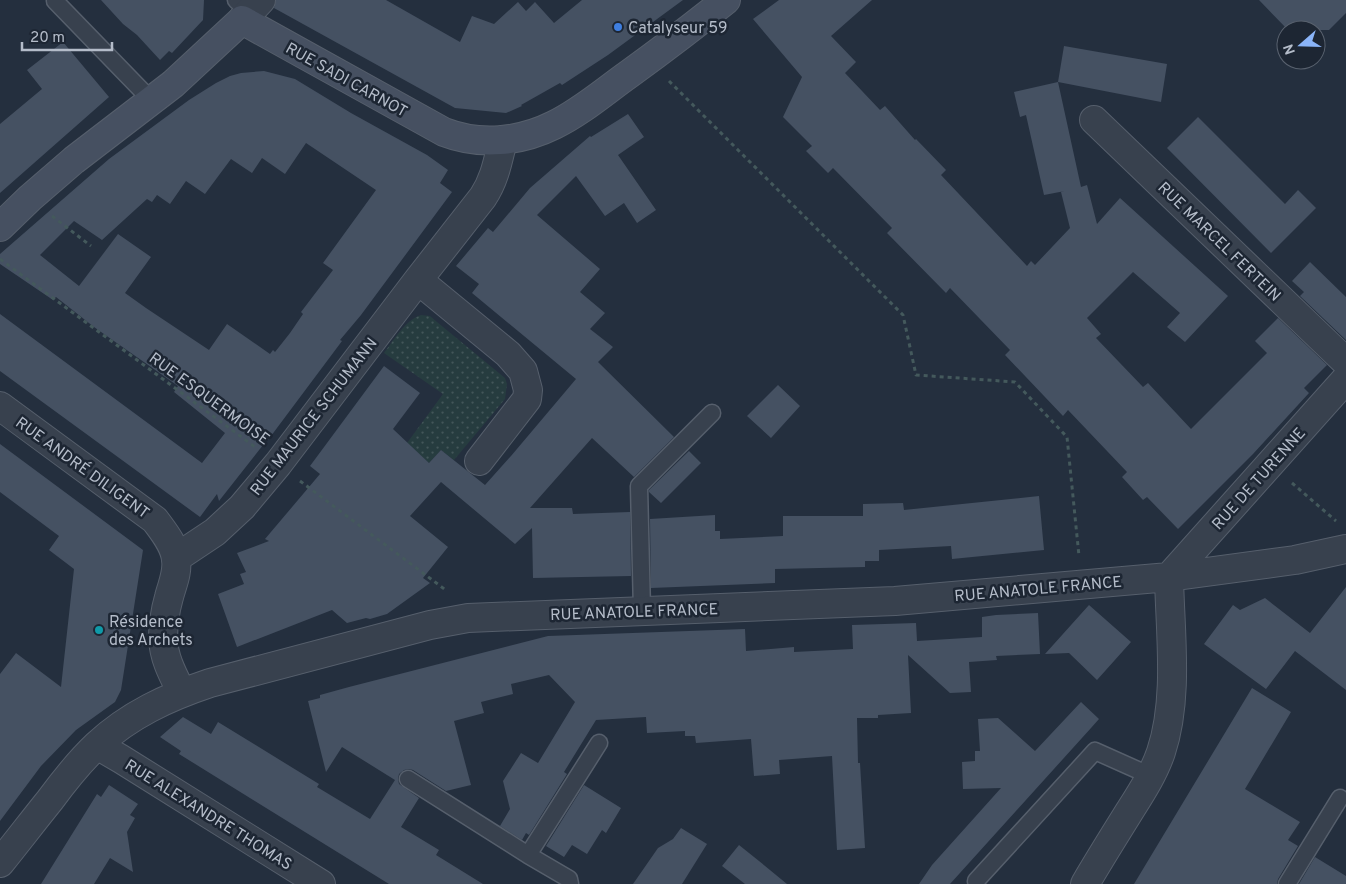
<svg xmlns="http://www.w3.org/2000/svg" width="1346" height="884" viewBox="0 0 1346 884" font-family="Overpass,sans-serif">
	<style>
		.green { fill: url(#green-dots) }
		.building { fill: #455162; fill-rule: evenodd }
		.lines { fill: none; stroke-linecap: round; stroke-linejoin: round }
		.lane-casing { stroke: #565f6c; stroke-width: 19 }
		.street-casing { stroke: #565f6c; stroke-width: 30 }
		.secondary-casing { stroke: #565f6c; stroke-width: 30 }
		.path { stroke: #44595c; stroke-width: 3; stroke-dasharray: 4 4; stroke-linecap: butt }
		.lane { stroke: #38414e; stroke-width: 16 }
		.street { stroke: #38414e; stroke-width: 28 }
		.secondary { stroke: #465061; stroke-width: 28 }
		.shop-dot { fill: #3f7fe0; stroke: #1d2633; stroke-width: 2 }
		.culture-dot { fill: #0f9aa8; stroke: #1d2633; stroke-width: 2 }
		.labels { text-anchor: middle; stroke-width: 5; stroke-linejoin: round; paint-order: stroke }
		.poi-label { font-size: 16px; fill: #b4bcc9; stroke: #1d2633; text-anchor: start }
		.street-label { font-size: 16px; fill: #b4bcc9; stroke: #1d2633 }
	</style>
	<defs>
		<pattern id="green-dots" width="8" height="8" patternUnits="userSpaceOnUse" patternTransform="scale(1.25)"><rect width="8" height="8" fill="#263c3f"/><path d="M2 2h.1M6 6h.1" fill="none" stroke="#435659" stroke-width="1.8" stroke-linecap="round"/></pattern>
	</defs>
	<rect width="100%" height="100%" fill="#242f3e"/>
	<path class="green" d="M421,315L430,316L437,322L505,378L507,384L505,399L454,460L441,450L429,463L407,443L443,394L384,353C395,339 404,321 421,315Z"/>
	<path class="building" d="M101,0H204L203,20L172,53L169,51L160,60L137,35L123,24Z
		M276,0H386L460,42L472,16L494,24L518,2L526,11L535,2L554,23L582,0H683L608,55L562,85L560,83L521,105L522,106L506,113L455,108L274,8Z
		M779,0H872L831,36L856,62L845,73L880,110L885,106L915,140L916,139L946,170L941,175L1027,266L1031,261L1035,265L1070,228L1061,192L1065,191L1044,195L1026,115L1020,117L1014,92L1058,82L1081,187L1087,185L1097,224L1120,198L1228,296L1185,342L1167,327L1180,313L1133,272L1087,318L1101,334L1096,338L1143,387L1148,383L1191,429L1267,353L1255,341L1278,318L1327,365L1304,388L1309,393L1253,454L1178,529L1147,497L1143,500L1122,477L1127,472L1068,410L1063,416L1005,355L1010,350L950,288L946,293L887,233L892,228L833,168L828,173L806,151L812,146L783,117L802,77L753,19Z
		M1259,0H1346V13L1329,30H1288Z
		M63,42L109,97L0,193V124L42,89L27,70Z
		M1064,46L1167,64L1161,102L1058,82Z
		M264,71L295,79L351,113L427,155L448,170L440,183L452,192L361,315L340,340L342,341L268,440H267L219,501L217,494L200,517L0,371V314L202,463L225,433L174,392L178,386L94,327L56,297L53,300L0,264V254L109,159L189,100L216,83L230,76L241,73ZM306,143L376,190L323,263L333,270L301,312L303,314L290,333L275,352L273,350L270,354L227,324L209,350L146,308L125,293L151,257L118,234L79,286L40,255L74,221L102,240L147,199L152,202L157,195L170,204L186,181L205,194L231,159L252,173L262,158L285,174Z
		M628,114L644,137L618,155L656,210L637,223L624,203L605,216L576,176L537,215L600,269L580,292L605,313L590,329L613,347L598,362L674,437L634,477L592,438L530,508H572L573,514L630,512L631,576L533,578L532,528L515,544L441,482L410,516L448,547L423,578L430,583L387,614L370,619L366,618L347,623L332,610L237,647L218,594L244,584L240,574L246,572L237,553L269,541L265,539L320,474L310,466L384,366L420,393L393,429L429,463L441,450L485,485L511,456L576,379L472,293L479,284L456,266L488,228L493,232L530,188L590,136L591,137Z
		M1198,117L1285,204L1298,190L1316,208L1271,253L1167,148Z
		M1310,262L1346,297V340L1300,296L1304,292L1292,281Z
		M778,385L800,406L771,438L747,416Z
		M0,444L143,550L121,690L115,702L76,730L41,766L0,821V674L16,653L61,687L74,569L49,550L59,536L0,492Z
		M689,451L701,463L661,503L649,492V490Z
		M1039,496L1044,550L952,559L951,546L879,550V561H865V567L775,569V583L651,588L650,519L715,515V531H720V539L783,536V516H863V504L903,503L904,510Z
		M1346,587V690L1295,651L1266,689L1204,644L1233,605L1240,610L1265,598L1310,633Z
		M1089,605L1131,642L1097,680L1069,653L1045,654Z
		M1038,613L1040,654L996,656L997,660L969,662L971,692L950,693L908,655L911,713L878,715V718H857L858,763H860L865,848L837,850L832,756L779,760L780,774L754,776L751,739L696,743L695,736H685V731L647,733L646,717L596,720L564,772L567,774L529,835L526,833L522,840L500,826L510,809L503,781L521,753L538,763L575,702L549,675L511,684L513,694L481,702L484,713L454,721L471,785L446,791L413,770L409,769L404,770L399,774L398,779L399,784L419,798L401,827L439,850L436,855L483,884H389L179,754L181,751L160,737L183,717L211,734L218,722L319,784L317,787L370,819L395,780L342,747L326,772L308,701L320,698V695L349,687L548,636L745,629L746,651L794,647V652L853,649L852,625L916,623L917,641L982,637V617L996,615Z
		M1252,688L1291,712L1245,789L1300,822L1288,840L1298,846L1278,879L1277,884H1134Z
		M1081,702L1099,719L1091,728L950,884H919L932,865L1001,788L963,789L962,762L975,761V751H980L978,719L998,718L1035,751Z
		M109,785L138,804L130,815L135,818L127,832L133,872L110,858L94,884H41L97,794L101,797Z
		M584,785L621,808L606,833L602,830L587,854L572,845L564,857L546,846Z
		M681,828L707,844L682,884H633L658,848L673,839Z
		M739,845L759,861L787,884H745L722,866Z
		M1315,857L1346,876V884H1299Z"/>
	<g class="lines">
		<defs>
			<path id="lane" d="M236,0L249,12
				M55,1L152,101
				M642,611L639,486L712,413
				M408,779L528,855
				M976,881L1095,751L1151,776
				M570,884L569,879L528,855L599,743
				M1287,884L1340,798"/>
			<path id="street" d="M242,20L261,0
				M1094,120L1346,362
				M418,280L508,354L523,371L528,390L527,399L479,461
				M0,406L155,520C163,531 175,545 176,560C178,573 172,585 169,597C165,611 163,625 163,639C164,659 173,675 182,693
				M176,558L215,532L242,507L278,464L418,280L483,197C495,179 498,160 503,140
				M1169,577L1346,379
				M97,745L121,759L321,884
				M0,863C17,842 33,821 50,800C64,781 79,762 97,745C129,715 168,697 210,683L430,625L468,618L895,601L1169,577L1295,560L1346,549
				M1085,884C1099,860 1114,836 1129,812C1141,793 1154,773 1161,752C1179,698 1170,632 1169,577"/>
			<path id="secondary" d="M0,227L30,198L74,160L173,84L242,20L444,132C480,146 520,142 554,125C581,112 605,91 629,74C662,50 695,25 726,0"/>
		</defs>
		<use href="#lane" class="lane-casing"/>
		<use href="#street" class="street-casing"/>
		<use href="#secondary" class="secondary-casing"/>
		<path class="path" d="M669,81L903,315L916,375L1015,382L1067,437L1079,556
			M52,216L91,246
			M0,259L255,447
			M300,481L447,591
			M1292,483L1336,521"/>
		<use href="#lane" class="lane"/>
		<use href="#street" class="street"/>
		<use href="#secondary" class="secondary"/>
	</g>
	<circle class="shop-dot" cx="618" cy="27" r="5"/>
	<circle class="culture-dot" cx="99" cy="630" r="5"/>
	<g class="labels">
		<g class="poi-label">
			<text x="628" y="33">Catalyseur 59</text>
			<text x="109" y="627">Résidence<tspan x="109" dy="18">des Archets</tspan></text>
		</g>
		<g class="street-label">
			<text transform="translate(347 79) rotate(29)" y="6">RUE SADI CARNOT</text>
			<text transform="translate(1220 241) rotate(44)" y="6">RUE MARCEL FERTEIN</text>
			<text transform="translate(210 398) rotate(36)" y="6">RUE ESQUERMOISE</text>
			<text transform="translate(313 416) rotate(-52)" y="6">RUE MAURICE SCHUMANN</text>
			<text transform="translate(83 467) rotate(36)" y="6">RUE ANDRÉ DILIGENT</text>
			<text transform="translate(1258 478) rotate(-48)" y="6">RUE DE TURENNE</text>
			<text transform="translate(1038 588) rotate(-5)" y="6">RUE ANATOLE FRANCE</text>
			<text transform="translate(634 611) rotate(-2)" y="6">RUE ANATOLE FRANCE</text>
			<text transform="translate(209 814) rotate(32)" y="6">RUE ALEXANDRE THOMAS</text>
		</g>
	</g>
	<g transform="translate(1301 45) rotate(250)"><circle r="24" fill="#1d2633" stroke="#59626f"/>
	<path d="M0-4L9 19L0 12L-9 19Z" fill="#8ab4f8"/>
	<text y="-8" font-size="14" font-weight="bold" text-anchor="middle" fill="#b4bcc9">N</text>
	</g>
	<path d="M22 42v8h90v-8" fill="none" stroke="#b4bcc9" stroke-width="2.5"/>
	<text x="30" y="42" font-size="15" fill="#b4bcc9" stroke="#1d2633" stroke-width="4" paint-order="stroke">20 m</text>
</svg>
